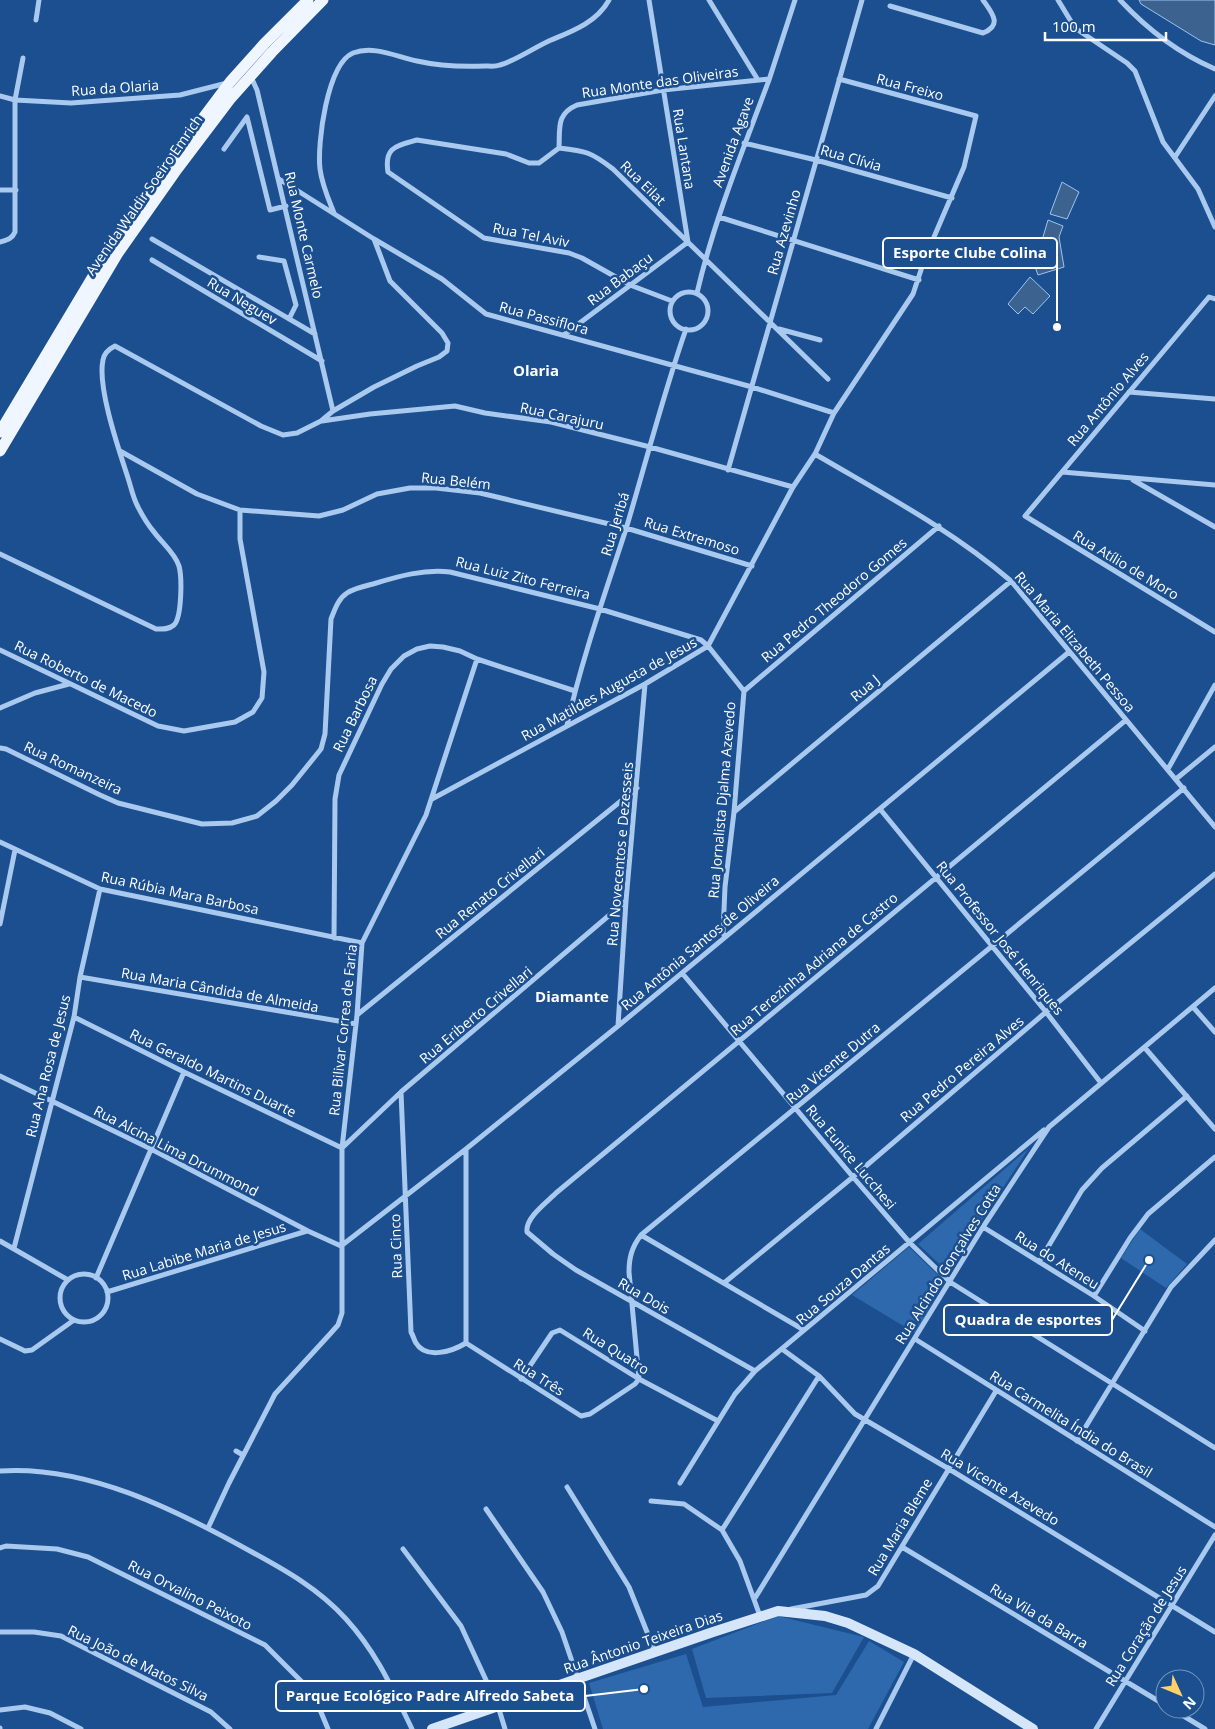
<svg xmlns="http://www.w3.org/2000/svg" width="1215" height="1729" viewBox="0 0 1215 1729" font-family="'Open Sans',sans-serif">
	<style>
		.green { fill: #2e69ad }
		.water { fill: #3c6290; stroke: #9cc4f0 }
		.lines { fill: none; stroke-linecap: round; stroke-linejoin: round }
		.minor { stroke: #a9c9ee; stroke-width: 5 }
		.secondary { stroke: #d6e6fa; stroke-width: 10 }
		.primary { stroke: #f0f6ff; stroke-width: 11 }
		.labels { text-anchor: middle; stroke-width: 5; stroke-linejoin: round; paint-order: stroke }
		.street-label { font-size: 14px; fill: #fff; stroke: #1b4f8f }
		.neighbourhood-label { font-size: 15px; font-weight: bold; fill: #fff; stroke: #1b4f8f }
		.leader { fill: none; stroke: #fff; stroke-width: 2 }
		.callout-dot { fill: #fff; stroke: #1b4f8f; stroke-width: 2 }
		.callout { fill: #1b4f8f; stroke: #fff; stroke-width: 2 }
		.callout-label { font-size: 15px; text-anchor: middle; font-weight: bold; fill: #fff }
	</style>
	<rect width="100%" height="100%" fill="#1b4f8f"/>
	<path class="green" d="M1029,1148L948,1272L918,1244Z
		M1140,1229L1187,1264L1166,1288L1121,1258Z
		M909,1247L945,1282L915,1333L852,1295Z
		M778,1616L864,1637L832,1693L706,1698L692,1649Z
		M869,1641L904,1662L868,1729H603L589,1683L686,1654L703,1707L836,1695Z"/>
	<path class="water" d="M1139,0H1215V45L1201,41L1141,4Z
		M1062,182L1079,192L1067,219L1050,214Z
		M1048,220L1063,226L1059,237L1064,267L1038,275L1033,261L1048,256L1043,237Z
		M1030,277L1050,296L1033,314L1025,307L1018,314L1008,304Z"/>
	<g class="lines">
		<path class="minor" d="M709,0L758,80
			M1058,0L1075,28L1127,63L1135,71L1163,142L1198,189L1215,227
			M1120,0C1147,29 1178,53 1215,69
			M890,6L983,33C1003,25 992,13 983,0
			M36,20L39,0
			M251,77L257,90L333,411
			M0,96L15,100L71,103L180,95L227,83
			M744,143L816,160L952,198
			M559,148C560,128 556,114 577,105L663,90L769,79
			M224,149L247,117L270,210L286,206
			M1175,157L1215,96
			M279,179L374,239L442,279L486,314L752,387L834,413
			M0,190H16
			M334,213C328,198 322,185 320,169C317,144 327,64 353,53C374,45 397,57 417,61C439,66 462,67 485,66C489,66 495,67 500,65C515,61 535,47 551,40C573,31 597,22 609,0
			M719,217L919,280
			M152,239L315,334
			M0,242C7,240 12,239 15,232V100L23,58
			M259,257L284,261L296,305L289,319
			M152,260L322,361
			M670 311a19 19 0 1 1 38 0a19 19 0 1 1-38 0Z
			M697,293C714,220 743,150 769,80C778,53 786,27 795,0
			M1215,299L1209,297L1025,516L1215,632
			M672,301L630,285L582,258L569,253L484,238L388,172C384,147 396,146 417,140L506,154L529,163H539L559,148C586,151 591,152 613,169L828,379
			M779,329L820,340
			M565,334L688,242L649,0
			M1129,392L1215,399
			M322,421L370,414L455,406L485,413L551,422L650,447L793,487
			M120,451L197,494L240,510L319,516L343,510L377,494L410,488H436L480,493L626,528L752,566
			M815,454C883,494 952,530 1011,581L1215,827
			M728,470L862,0
			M1062,472L1215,485
			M1133,480L1215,527
			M0,554L156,629C162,629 168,630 174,625C182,617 182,577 179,566C175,553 162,543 154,532C148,525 142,515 138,507C133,498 131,487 128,478C119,450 97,387 103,360C104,353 109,349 115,346L261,426L283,435L297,433L321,421L333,411L374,387L417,366L439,357L447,351L448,343L442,333L390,281L374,239
			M0,650L158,726L184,731L235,722L253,712L262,698L264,672L240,539V510
			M744,691L939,526
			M0,708L35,693L69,684
			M567,725C582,658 605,594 626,529C646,462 663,395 686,329
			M0,748L6,749L100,795L118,803L202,824L232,823L257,816L276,801L292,785L317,754L321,749L325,734L331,619C335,609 338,599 347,593C355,588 365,586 373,584C399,576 424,569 450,572L600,609L701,640L708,646L744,691L734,812L725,887L723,933L725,937
			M1168,769L1215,685
			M1176,779L1215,747
			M432,799L645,684L708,646L793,487L815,454L834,413L913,294L925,258L964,167L976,116L839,79
			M880,809L1046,1012L1101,1083
			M734,812L1011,581
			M0,842L100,889L362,943
			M0,924L15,850
			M334,938L335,799L339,775L382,684L391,669L404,656L417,649L430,646L443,647L460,651L477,659L575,691
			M682,973L853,1177L910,1243L950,1282L1215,1448
			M80,977L356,1024
			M1193,1007L1215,1032
			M357,1015L637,788
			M74,1017L184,1072L342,1148L401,1092L626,901
			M618,1026L626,901L645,684
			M1145,1048L1215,1129
			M0,1076L151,1149L308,1231L341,1246
			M401,1092L411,1332C413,1335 414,1340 416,1343C426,1360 453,1351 466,1343
			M983,1227L1094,1296L1145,1331
			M641,1235L804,1330
			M0,1241L68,1280
			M341,1246L466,1149L618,1026L1069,652
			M14,1248L74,1017L80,977L100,889
			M1039,1262L1082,1190L1102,1168L1187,1096
			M60 1298a24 24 0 1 1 48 0a24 24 0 1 1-48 0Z
			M96,1278L184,1072
			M724,1283L853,1177L1046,1012L1215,874
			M107,1292L307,1231
			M1094,1296L1130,1238L1148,1214L1215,1157
			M0,1339L25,1351L32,1350L74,1320
			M915,1339L1215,1527
			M466,1343L581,1416L590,1414L635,1384L639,1379L629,1272C629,1257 632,1247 641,1235L1184,788
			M466,1343V1149
			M782,1349L819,1376L855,1414L949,1469L1215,1632
			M755,1371L576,1270L553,1254L527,1232C525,1218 546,1203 556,1193L1126,720
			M521,1379L552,1333L560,1330L639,1379L718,1421
			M1077,1441L1171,1287L1215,1240
			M236,1451L243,1455
			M0,1471C87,1465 176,1510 250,1551C285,1570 319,1589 346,1619C377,1653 392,1688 412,1729
			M680,1483L735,1394L755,1371L1044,1130
			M567,1487L629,1587L655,1652
			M651,1501L684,1504L722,1530L740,1561L760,1616
			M486,1509L543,1592L562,1632L595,1729
			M208,1528L229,1483L275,1394L330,1334L338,1325L342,1313V1148L357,1015L362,943L426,815L477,659
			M722,1530L819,1376
			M902,1547L1165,1705
			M0,1548L6,1546L57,1549L88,1557L265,1645L313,1693L328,1729
			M403,1549L461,1626L498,1706L505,1729
			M755,1598L983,1227L1049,1127L1215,988
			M791,1609L866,1595L878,1586L996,1391
			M0,1632H34L61,1636L211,1712L230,1729
			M1172,1709L1205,1729
			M0,1710L25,1707L50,1713L81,1729
			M0,1728V1729
			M876,1729L914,1654
			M1096,1729L1215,1535"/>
		<path class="secondary" d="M432,1729L713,1632L778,1611L825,1616L848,1623L914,1654L1033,1729"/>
		<path class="primary" d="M0,432L110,248L164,170L230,82L264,44L308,0
			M0,451L118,253L175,172L231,98L272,52L323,0"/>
	</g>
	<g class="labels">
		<g class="street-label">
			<text transform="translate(660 82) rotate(-8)" y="5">Rua Monte das Oliveiras</text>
			<text transform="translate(910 87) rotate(15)" y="5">Rua Freixo</text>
			<text transform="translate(115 88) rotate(-4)" y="5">Rua da Olaria</text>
			<text transform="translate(733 142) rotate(-70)" y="5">Avenida Agave</text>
			<text transform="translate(684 149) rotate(81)" y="5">Rua Lantana</text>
			<text transform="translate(851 158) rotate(16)" y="5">Rua Clívia</text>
			<text transform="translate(643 183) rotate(44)" y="5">Rua Eilat</text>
			<text transform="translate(144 195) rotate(-55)" y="5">Avenida Waldir Soeiro Emrich</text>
			<text transform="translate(784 232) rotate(-74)" y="5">Rua Azevinho</text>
			<text transform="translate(304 235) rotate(77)" y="5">Rua Monte Carmelo</text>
			<text transform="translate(531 235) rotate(11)" y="5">Rua Tel Aviv</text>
			<text transform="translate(620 279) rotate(-37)" y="5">Rua Babaçu</text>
			<text transform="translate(242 301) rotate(31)" y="5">Rua Neguev</text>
			<text transform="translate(544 318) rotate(15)" y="5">Rua Passiflora</text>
			<text transform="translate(1108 399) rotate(-50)" y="5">Rua Antônio Alves</text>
			<text transform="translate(562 416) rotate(12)" y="5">Rua Carajuru</text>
			<text transform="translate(456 481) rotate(6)" y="5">Rua Belém</text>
			<text transform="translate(615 524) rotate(-73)" y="5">Rua Jeribá</text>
			<text transform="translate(692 536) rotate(17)" y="5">Rua Extremoso</text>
			<text transform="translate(1126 565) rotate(31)" y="5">Rua Atílio de Moro</text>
			<text transform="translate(523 578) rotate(14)" y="5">Rua Luiz Zito Ferreira</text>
			<text transform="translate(834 600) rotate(-40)" y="5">Rua Pedro Theodoro Gomes</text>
			<text transform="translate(1075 642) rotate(50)" y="5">Rua Maria Elizabeth Pessoa</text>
			<text transform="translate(86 679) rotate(26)" y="5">Rua Roberto de Macedo</text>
			<text transform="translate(865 688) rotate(-40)" y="5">Rua J</text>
			<text transform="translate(609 689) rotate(-29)" y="5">Rua Matildes Augusta de Jesus</text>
			<text transform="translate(355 714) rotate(-64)" y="5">Rua Barbosa</text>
			<text transform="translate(73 768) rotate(25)" y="5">Rua Romanzeira</text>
			<text transform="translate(722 800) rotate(-85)" y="5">Rua Jornalista Djalma Azevedo</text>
			<text transform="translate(620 854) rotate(-85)" y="5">Rua Novecentos e Dezesseis</text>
			<text transform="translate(180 893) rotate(12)" y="5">Rua Rúbia Mara Barbosa</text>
			<text transform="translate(490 893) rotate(-39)" y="5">Rua Renato Crivellari</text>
			<text transform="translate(1000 938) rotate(51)" y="5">Rua Professor José Henriques</text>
			<text transform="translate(700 943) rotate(-40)" y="5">Rua Antônia Santos de Oliveira</text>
			<text transform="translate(814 964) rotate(-40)" y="5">Rua Terezinha Adriana de Castro</text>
			<text transform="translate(220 990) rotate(10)" y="5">Rua Maria Cândida de Almeida</text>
			<text transform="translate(476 1015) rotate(-40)" y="5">Rua Eriberto Crivellari</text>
			<text transform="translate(343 1030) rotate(-84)" y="5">Rua Bilivar Correa de Faria</text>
			<text transform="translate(833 1063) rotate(-40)" y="5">Rua Vicente Dutra</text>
			<text transform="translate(48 1066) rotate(-76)" y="5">Rua Ana Rosa de Jesus</text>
			<text transform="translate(962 1069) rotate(-40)" y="5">Rua Pedro Pereira Alves</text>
			<text transform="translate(213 1073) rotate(26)" y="5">Rua Geraldo Martins Duarte</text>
			<text transform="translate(176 1151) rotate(27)" y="5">Rua Alcina Lima Drummond</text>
			<text transform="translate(851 1157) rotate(50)" y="5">Rua Eunice Lucchesi</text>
			<text transform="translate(396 1246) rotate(-92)" y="5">Rua Cinco</text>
			<text transform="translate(204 1251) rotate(-17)" y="5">Rua Labibe Maria de Jesus</text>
			<text transform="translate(1057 1260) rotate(32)" y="5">Rua do Ateneu</text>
			<text transform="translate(948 1264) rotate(-58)" y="5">Rua Alcindo Gonçalves Cotta</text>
			<text transform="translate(843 1284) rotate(-40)" y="5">Rua Souza Dantas</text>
			<text transform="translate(644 1296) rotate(30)" y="5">Rua Dois</text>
			<text transform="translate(616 1351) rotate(32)" y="5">Rua Quatro</text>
			<text transform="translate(539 1377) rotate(32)" y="5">Rua Três</text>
			<text transform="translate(1071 1424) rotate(32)" y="5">Rua Carmelita Índia do Brasil</text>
			<text transform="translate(1000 1487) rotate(31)" y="5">Rua Vicente Azevedo</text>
			<text transform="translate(900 1527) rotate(-59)" y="5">Rua Maria Bleme</text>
			<text transform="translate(190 1595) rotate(27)" y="5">Rua Orvalino Peixoto</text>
			<text transform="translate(1039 1616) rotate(31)" y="5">Rua Vila da Barra</text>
			<text transform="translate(1146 1626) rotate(-58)" y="5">Rua Coração de Jesus</text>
			<text transform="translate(643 1642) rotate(-19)" y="5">Rua Ântonio Teixeira Dias</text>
			<text transform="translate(138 1663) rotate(26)" y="5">Rua João de Matos Silva</text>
		</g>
		<g class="neighbourhood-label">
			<text x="536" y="376">Olaria</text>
			<text x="572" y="1002">Diamante</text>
		</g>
	</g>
	<path class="leader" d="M1057 327L1057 253M1149 1260L1112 1320M644 1689L585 1696"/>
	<g class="callout-dot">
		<circle cx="1057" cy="327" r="5"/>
		<circle cx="1149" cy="1260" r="5"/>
		<circle cx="644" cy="1689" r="5"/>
	</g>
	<g class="callout">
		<rect x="883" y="238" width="174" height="30" rx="5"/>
		<rect x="944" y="1305" width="168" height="30" rx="5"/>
		<rect x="276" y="1681" width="309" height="30" rx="5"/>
	</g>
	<g class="callout-label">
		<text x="970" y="258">Esporte Clube Colina</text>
		<text x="1028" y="1325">Quadra de esportes</text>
		<text x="430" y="1701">Parque Ecológico Padre Alfredo Sabeta</text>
	</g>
	<g transform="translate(1180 1694) rotate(134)"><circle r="24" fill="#1b4f8f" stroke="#7695bc"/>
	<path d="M0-4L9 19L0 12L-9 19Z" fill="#ffd166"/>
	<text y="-8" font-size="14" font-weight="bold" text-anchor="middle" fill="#ffffff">N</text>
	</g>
	<path d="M1045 32v8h121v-8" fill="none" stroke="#ffffff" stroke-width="2.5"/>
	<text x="1052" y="32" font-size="15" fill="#ffffff" stroke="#1b4f8f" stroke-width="4" paint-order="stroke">100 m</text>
</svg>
